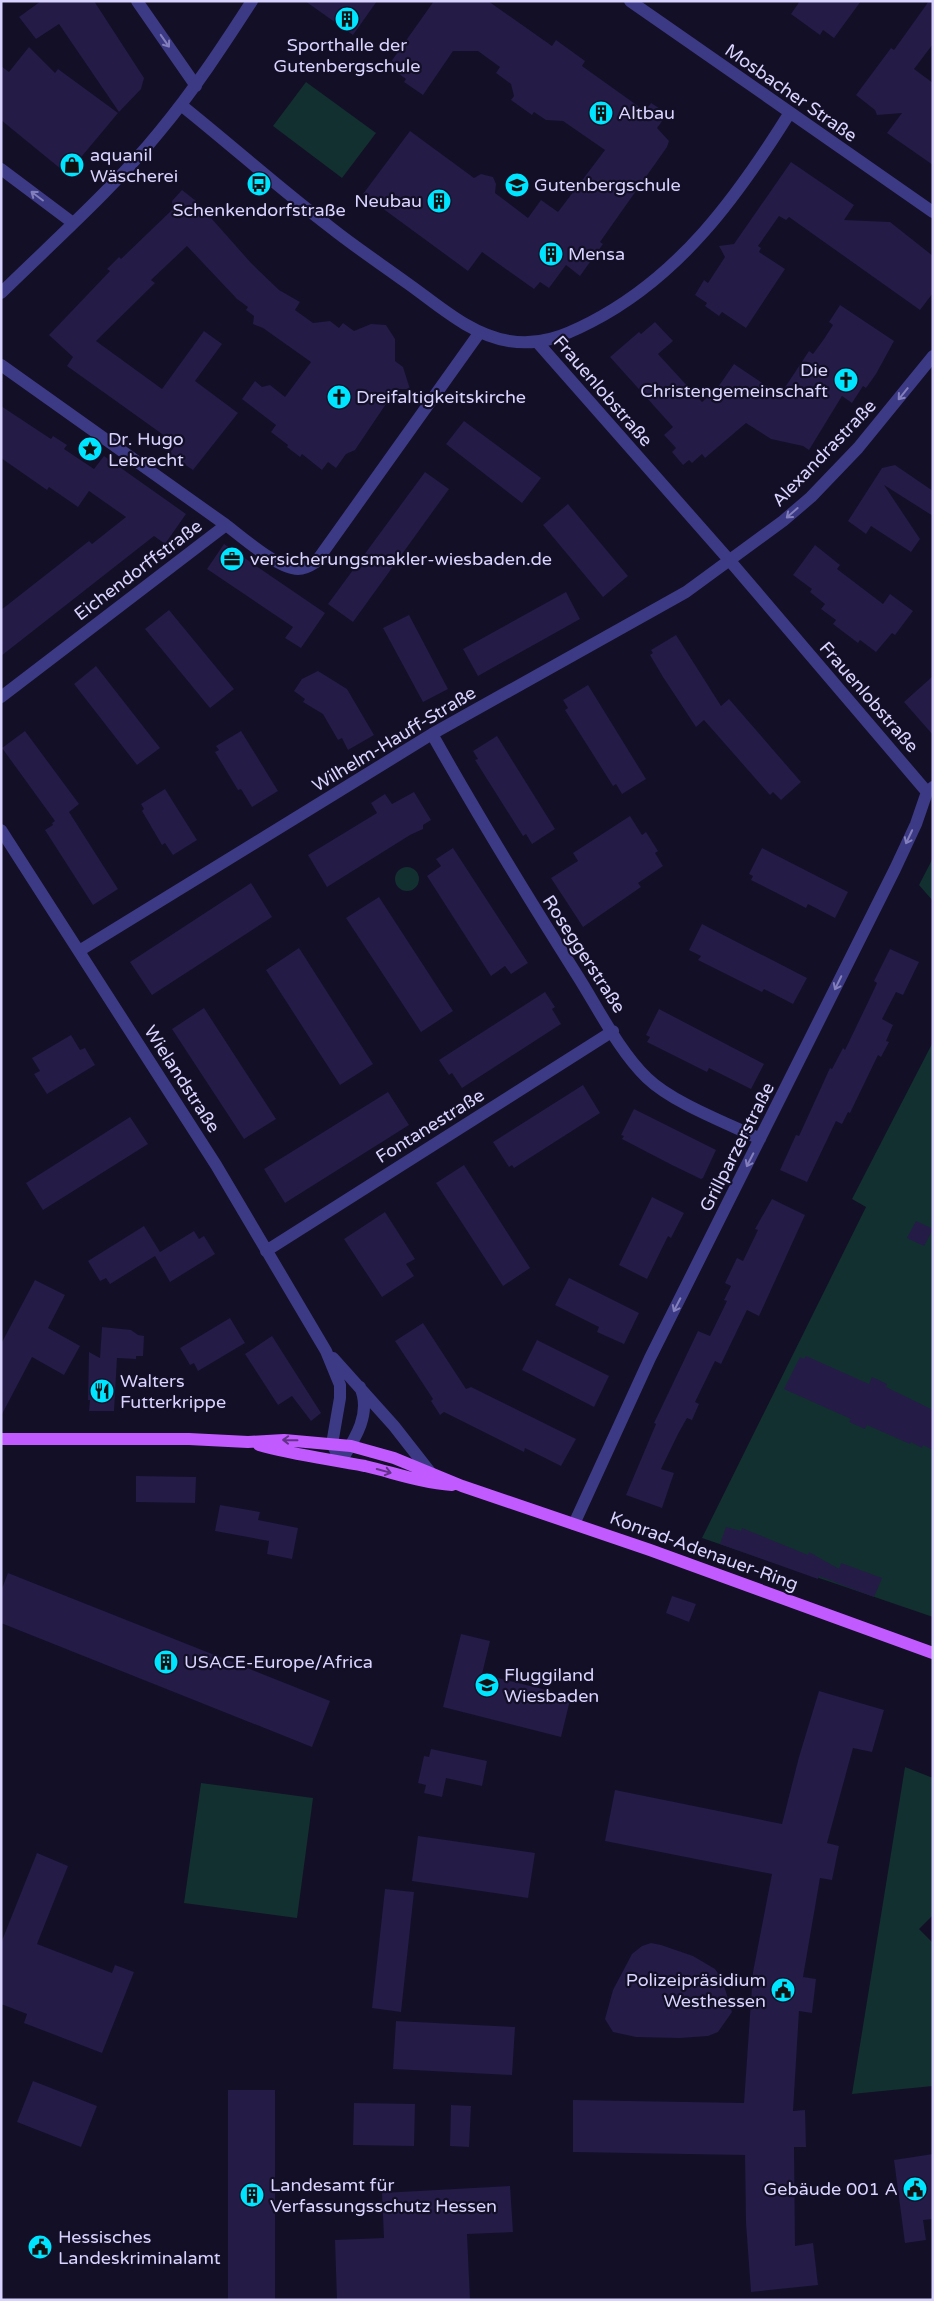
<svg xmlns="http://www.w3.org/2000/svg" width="934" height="2301" viewBox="0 0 934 2301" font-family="'Varela Round',sans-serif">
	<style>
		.green { fill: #12302f }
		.building { fill: #241b47 }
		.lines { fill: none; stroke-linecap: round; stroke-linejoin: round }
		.minor { stroke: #3d3a85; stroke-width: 12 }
		.primary { stroke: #c25bff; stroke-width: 12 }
		.oneway { stroke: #837fbc }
		.oneway2 { stroke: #623188 }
		.labels { text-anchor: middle; stroke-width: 4.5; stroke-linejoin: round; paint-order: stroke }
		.poi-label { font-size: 18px; fill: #d9d4ff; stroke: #130f26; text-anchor: start }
		.street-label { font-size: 18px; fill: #d9d4ff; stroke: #130f26 }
	</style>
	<rect width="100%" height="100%" fill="#130f26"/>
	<path class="green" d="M306,82L376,133L342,178L273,126Z
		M933,858V901L919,885Z
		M395 879a12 12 0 1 1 24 0a12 12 0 1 1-24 0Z
		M933,1042V1617L702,1538L866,1207L852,1199Z
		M905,1767L933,1778V1915L919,1929L933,1943V2086L852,2094Z
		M201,1783L313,1798L297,1918L184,1903Z"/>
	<path class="building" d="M41,1H94L144,78L141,89L119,112L59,24L36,39L19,17Z
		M305,1H377L353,35Z
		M434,1H488L552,46L556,40L585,61L582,66L645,111L651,103L662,110L663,120L657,128L669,141L667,147L600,242L603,244L580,276L566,265L549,288L540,282L534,289L482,252L468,271L363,194L410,131L474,178L481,174L493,177L496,184L495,193L528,218L541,200L558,212L605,150L563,121L546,120L534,112L532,115L511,100L514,96L511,84L496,73L500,67L478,51H453L423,95L404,82L406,79L388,66Z
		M800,1H861L834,38L823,30L820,35L791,14Z
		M929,1H933V44L914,69L933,83V165L887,133L902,113L877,115L875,110L856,95L891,48L894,50Z
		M29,47L55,73L58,69L118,113L67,174L1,120V66L9,72Z
		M791,162L854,205L844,220L890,222L933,256V293L920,310L789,217L786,220L779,216L758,246L761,248L759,252L785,269L746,328L722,312L719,316L705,306L707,303L695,295L704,280L708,283L725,257L719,246L734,244Z
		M182,190L196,201L251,263L279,290L300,302L295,310L313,323L330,321L339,328L343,323L354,331L371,324L386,325L395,339V361L403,367L410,389H396L355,450L346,454L336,468L328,462L322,470L302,454L300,457L287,447L288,445L271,432L276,425L242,399L255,381L262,387L270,385L285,397L311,362L263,328L253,324L254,316L246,310L248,307L237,299L187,246L151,280L155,283L96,341L162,389L204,331L222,344L195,381L238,413L193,470L169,454L176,444L67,366L73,357L49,335L110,271L107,269L119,257L121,259L173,209L172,201Z
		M840,305L894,341L876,374L866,388L863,386L852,403L842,396L809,450L803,446L771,439L746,423L705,458L702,454L692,463L689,460L683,465L672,452L676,448L664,435L673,427L610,357L639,332L641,334L655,322L673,341L658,354L702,402L716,390L734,364L780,395L809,351L813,354L824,339L833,325L829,322Z
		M1,406L51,439L53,436L67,445L64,449L94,469L104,456L186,514L165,544L154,536L1,656V610L89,541L92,544L126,517L89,491L78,507L49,487L47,490L1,458Z
		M464,421L541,478L522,503L446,444Z
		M895,465L933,491V516L884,485L920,539L911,552L871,526L866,534L848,521L882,468Z
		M425,472L449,489L353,622L328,604Z
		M568,504L628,576L603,597L543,525Z
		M224,544L325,613L301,648L285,638L293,627L207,569Z
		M815,545L840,565L837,569L883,604L890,594L913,611L895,635L892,633L876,652L860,640L858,643L833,624L836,620L821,609L825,604L810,592L812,589L793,575Z
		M566,592L580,619L478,676L463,649Z
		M169,610L234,689L210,708L145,629Z
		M409,615L448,689L423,702L383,628Z
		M676,635L721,706L729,699L801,782L781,800L773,792L770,795L704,720L696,727L663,677L650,655L653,653L651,650Z
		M96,666L160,748L137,765L74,684Z
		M318,671L347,689L374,735L348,750L342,738L338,740L323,714L303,702L305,699L294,691L302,679Z
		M933,676V735L904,702Z
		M588,685L646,779L622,794L616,784L613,786L565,710L568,708L563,700Z
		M25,731L79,804L69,812L118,889L93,905L45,830L53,825L52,823L55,821L2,748Z
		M241,731L278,791L252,807L241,789L238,790L215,752L219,750L216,746Z
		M497,736L555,829L532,844L526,834L523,836L475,760L478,759L473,751Z
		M165,789L197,840L173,855L165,843L162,845L142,811L144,809L141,804Z
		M414,792L431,820L423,825V829L410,835L327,887L308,855L377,813L371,803L385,794L392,804Z
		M630,816L642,835L646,832L658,851L655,853L663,866L638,883L641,887L583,927L551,878L578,861L573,853Z
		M453,848L528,963L511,974L505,966L491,976L427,876L441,866L436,859Z
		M762,848L848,892L835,918L808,904L806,908L751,880L753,876L749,874Z
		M251,883L272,917L152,995L130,962Z
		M379,897L453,1011L421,1032L346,918Z
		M702,924L807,978L793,1004L764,989L762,992L698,960L701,956L689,950Z
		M299,948L373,1064L340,1085L266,970Z
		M890,949L919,962L903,995L896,992L882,1019L893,1025L886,1041L889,1042L881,1057L878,1055L850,1113L848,1112L842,1124L836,1121L807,1182L780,1170L796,1135L799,1136L830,1068L832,1069L843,1048L845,1050L871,996L877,983L874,981Z
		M545,992L555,1007L552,1009L561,1024L462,1088L452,1073L449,1075L439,1060Z
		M204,1008L276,1119L244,1139L172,1029Z
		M659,1009L764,1064L751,1089L709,1068L707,1072L647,1042L650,1037L646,1035Z
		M71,1035L80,1050L85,1048L95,1065L47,1094L34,1074L40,1071L32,1058Z
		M583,1085L600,1113L514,1168L512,1165L509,1167L493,1142Z
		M388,1092L409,1125L285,1203L264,1169Z
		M634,1109L716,1150L703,1178L701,1179L672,1165L622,1139L624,1136L621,1135Z
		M130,1117L148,1144L43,1210L26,1183Z
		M464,1165L530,1268L503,1286L436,1183Z
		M652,1197L684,1213L671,1238L668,1236L647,1279L619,1265Z
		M772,1199L805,1215L759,1316L747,1310L721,1364L715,1361L695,1402L699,1404L692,1420L687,1418L678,1434L661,1469L674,1473L662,1508L626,1495L656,1424L654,1423L698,1331L710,1336L727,1301L724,1300L731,1286L725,1283L737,1258L743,1261L758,1230L755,1229Z
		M385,1212L415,1259L406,1264L414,1276L382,1297L344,1239Z
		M916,1221L933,1229L924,1246L907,1238Z
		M144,1226L160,1252L194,1231L199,1239L204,1236L215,1254L170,1282L155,1256L110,1284L106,1278L100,1281L88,1261Z
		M569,1278L639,1313L624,1344L597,1332L599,1327L555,1305Z
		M35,1280L65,1295L48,1328L80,1346L64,1375L32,1357L1,1416V1344Z
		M230,1318L245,1343L198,1371L194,1363L190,1365L180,1348Z
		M423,1323L466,1389L471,1387L576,1439L561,1466L525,1448L524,1452L444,1412L440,1415L431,1401L433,1399L395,1341Z
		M102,1327L131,1330L138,1335L144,1336L143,1356H136V1359L117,1358L114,1411H89L90,1400H88L89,1352L100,1358Z
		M272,1336L321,1413L311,1421L292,1396L278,1405L245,1354Z
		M537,1340L609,1376L594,1407L522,1370Z
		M806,1356L869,1384L872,1377L887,1384L886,1387L933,1410V1450L923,1445L922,1448L911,1442L910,1444L867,1425L865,1429L849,1422L851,1419L784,1389L800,1357L804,1359Z
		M136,1476L196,1477L195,1503L136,1502Z
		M220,1505L260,1512L258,1520L298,1528L292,1559L267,1554L269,1541L215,1531Z
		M726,1527L741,1531L742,1528L808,1555L809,1552L839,1569L841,1563L882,1578L874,1597L819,1576L818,1579L720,1544Z
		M8,1573L330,1701L312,1747L1,1623V1591Z
		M672,1596L696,1604L689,1622L666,1613Z
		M461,1634L490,1641L482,1674L571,1696L561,1737L443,1707Z
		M819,1691L884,1710L872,1752L853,1748L827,1843L839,1846L832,1880L820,1878L803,1977L816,1979L812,2013L799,2011L793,2111L805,2110L806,2147H794L795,2246L813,2243L818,2285L751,2292L746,2223L745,2155L573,2152V2100L744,2103L753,1972L772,1874L605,1841L615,1790L782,1824L799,1757Z
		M431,1749L487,1761L482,1786L446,1778L442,1797L424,1793L426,1785L418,1783L424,1756L429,1757Z
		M418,1836L535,1853L528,1898L412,1881Z
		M37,1853L68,1866L37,1944L112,1973L115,1965L134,1972L102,2053L24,2023L27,2014L1,2004V1943Z
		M385,1889L414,1892L401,2012L372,2008Z
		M651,1943L661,1945L693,1956L715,1969L722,1979L732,2012L718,2032L708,2036L680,2038L636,2037L613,2032L605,2019L613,1990L632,1954L642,1946Z
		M396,2021L515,2027L512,2075L393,2069Z
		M33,2081L97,2106L81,2147L17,2122Z
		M228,2090H275V2300H228Z
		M354,2103L415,2104L414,2146L353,2145Z
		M451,2105L471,2106L469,2147L450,2146Z
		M933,2154V2219L923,2220L926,2240L905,2243L894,2160Z
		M510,2186L513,2232L467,2234L470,2300H337L335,2240L384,2238L382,2193Z"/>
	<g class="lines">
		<path class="minor" d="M137,1L196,86
			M630,1L933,212
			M181,105C231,145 279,188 330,227C355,247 381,264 407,283C437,304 470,335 509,341C540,346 564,336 591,322C680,276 737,197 789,114
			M1,169L73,223
			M1,293C55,240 113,189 160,131C194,90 223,46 252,1
			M538,343L730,561L927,792
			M1,365L226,525
			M1,697L226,525C242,537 278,569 298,569C305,569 310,566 316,562L480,332
			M432,734C478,816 527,896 577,975C598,1008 619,1051 647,1078C673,1103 727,1123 760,1139
			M1,830L216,1165L326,1351L340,1385V1398L332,1444L341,1461C355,1439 372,1413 360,1387
			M79,951L432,734L686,592L783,521L811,497L858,448L933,356
			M266,1251L613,1031
			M333,1358L394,1426L430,1472
			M574,1524L650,1358L895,869L916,824L927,792L933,787"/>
		<path class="primary" d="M1,1439H189L248,1442L284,1440L351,1446L394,1458L462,1486L650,1550L933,1653
			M259,1445C294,1455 330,1459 365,1466C395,1473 422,1483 452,1485"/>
	</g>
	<defs><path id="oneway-shaft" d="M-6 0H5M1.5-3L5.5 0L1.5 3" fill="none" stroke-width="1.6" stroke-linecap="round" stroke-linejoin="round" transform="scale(1.25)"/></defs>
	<g class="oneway">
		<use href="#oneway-shaft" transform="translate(165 41) rotate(55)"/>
		<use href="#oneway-shaft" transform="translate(37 196) rotate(-143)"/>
		<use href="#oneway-shaft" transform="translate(903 394) rotate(129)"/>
		<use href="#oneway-shaft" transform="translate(792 513) rotate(139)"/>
		<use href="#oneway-shaft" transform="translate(909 837) rotate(115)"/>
		<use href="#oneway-shaft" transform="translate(838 983) rotate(116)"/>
		<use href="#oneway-shaft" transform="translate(750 1160) rotate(117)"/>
		<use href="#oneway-shaft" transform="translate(677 1305) rotate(117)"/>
	</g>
	<g class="oneway2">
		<use href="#oneway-shaft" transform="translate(290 1440) rotate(-179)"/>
		<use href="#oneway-shaft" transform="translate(384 1471) rotate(15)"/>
	</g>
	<defs>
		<symbol id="building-disc" viewBox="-11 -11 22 22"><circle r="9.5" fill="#00e5ff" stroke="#130f26"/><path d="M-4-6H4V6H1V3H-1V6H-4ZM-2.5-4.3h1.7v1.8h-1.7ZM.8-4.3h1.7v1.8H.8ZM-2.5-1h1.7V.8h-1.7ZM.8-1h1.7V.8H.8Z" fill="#111"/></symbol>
		<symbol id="shop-disc" viewBox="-11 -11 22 22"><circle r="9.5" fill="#00e5ff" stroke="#130f26"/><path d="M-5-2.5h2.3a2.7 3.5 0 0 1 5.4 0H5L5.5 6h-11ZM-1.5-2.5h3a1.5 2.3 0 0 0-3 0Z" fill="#111"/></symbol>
		<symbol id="bus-disc" viewBox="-11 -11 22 22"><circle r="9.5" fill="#00e5ff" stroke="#130f26"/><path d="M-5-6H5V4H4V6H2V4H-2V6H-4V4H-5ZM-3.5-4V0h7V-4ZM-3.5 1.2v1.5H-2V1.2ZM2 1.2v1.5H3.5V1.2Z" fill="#111"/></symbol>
		<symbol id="school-disc" viewBox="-11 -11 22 22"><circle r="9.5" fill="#00e5ff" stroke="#130f26"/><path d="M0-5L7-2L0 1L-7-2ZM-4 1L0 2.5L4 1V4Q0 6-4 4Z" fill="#111"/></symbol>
		<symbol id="church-disc" viewBox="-11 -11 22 22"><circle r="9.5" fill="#00e5ff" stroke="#130f26"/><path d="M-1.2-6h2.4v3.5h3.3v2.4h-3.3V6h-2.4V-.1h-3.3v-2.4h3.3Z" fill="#111"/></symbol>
		<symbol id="sight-disc" viewBox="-11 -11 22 22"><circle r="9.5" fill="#00e5ff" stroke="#130f26"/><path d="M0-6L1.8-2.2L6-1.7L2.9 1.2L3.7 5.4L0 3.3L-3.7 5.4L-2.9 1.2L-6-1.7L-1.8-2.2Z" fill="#111"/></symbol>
		<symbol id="office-disc" viewBox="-11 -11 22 22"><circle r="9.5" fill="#00e5ff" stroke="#130f26"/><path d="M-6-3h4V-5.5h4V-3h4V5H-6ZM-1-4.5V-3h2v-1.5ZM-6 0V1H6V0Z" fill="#111"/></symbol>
		<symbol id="restaurant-disc" viewBox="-11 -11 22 22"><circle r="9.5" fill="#00e5ff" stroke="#130f26"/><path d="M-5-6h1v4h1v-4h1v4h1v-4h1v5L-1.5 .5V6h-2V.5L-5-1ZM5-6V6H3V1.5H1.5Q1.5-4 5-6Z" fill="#111"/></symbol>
		<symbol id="civic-disc" viewBox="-11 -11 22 22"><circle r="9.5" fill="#00e5ff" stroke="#130f26"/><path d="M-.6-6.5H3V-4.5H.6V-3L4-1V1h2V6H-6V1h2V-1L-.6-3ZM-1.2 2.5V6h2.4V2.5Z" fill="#111"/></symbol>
	</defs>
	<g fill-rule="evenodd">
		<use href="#building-disc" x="333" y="5" width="28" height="28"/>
		<use href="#building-disc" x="587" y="99" width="28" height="28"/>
		<use href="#shop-disc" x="58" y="151" width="28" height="28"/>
		<use href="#bus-disc" x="245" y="170" width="28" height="28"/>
		<use href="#school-disc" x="503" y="171" width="28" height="28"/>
		<use href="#building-disc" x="425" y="187" width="28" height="28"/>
		<use href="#building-disc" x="537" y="240" width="28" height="28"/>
		<use href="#church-disc" x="832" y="366" width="28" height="28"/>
		<use href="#church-disc" x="325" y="383" width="28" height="28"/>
		<use href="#sight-disc" x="76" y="435" width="28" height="28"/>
		<use href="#office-disc" x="218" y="545" width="28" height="28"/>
		<use href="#restaurant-disc" x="88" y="1377" width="28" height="28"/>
		<use href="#building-disc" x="152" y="1648" width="28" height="28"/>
		<use href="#school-disc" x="473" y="1671" width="28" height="28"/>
		<use href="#civic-disc" x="769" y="1976" width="28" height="28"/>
		<use href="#civic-disc" x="901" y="2175" width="28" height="28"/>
		<use href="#building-disc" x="238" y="2181" width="28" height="28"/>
		<use href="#civic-disc" x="26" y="2233" width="28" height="28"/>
	</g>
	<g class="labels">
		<g class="poi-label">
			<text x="347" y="51" text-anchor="middle">Sporthalle der<tspan x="347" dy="21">Gutenbergschule</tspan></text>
			<text x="618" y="119">Altbau</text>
			<text x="90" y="161">aquanil<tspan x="90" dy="21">Wäscherei</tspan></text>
			<text x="534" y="191">Gutenbergschule</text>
			<text x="422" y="207" text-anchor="end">Neubau</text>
			<text x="259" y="216" text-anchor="middle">Schenkendorfstraße</text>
			<text x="568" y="260">Mensa</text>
			<text x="828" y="376" text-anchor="end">Die<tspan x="828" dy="21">Christengemeinschaft</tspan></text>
			<text x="356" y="403">Dreifaltigkeitskirche</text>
			<text x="108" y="445">Dr. Hugo<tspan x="108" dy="21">Lebrecht</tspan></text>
			<text x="250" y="565">versicherungsmakler-wiesbaden.de</text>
			<text x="120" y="1387">Walters<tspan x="120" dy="21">Futterkrippe</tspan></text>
			<text x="184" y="1668">USACE-Europe/Africa</text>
			<text x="504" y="1681">Fluggiland<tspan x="504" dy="21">Wiesbaden</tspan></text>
			<text x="766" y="1986" text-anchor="end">Polizeipräsidium<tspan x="766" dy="21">Westhessen</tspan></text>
			<text x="270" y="2191">Landesamt für<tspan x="270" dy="21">Verfassungsschutz Hessen</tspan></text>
			<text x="898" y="2195" text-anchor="end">Gebäude 001 A</text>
			<text x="58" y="2243">Hessisches<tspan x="58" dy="21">Landeskriminalamt</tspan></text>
		</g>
		<g class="street-label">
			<text transform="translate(791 93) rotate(35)" y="6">Mosbacher Straße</text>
			<text transform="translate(603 391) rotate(49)" y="6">Frauenlobstraße</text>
			<text transform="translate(824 453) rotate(-46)" y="6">Alexandrastraße</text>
			<text transform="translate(138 570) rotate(-37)" y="6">Eichendorffstraße</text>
			<text transform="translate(869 697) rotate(49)" y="6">Frauenlobstraße</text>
			<text transform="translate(394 739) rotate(-31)" y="6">Wilhelm-Hauff-Straße</text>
			<text transform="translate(584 954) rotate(57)" y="6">Roseggerstraße</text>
			<text transform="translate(182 1079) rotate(57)" y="6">Wielandstraße</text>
			<text transform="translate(430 1126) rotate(-32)" y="6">Fontanestraße</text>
			<text transform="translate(737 1147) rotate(-63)" y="6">Grillparzerstraße</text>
			<text transform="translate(704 1551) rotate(20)" y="6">Konrad-Adenauer-Ring</text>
		</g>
	</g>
	<rect width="934" height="2301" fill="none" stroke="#d9d4ff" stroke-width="5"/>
</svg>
